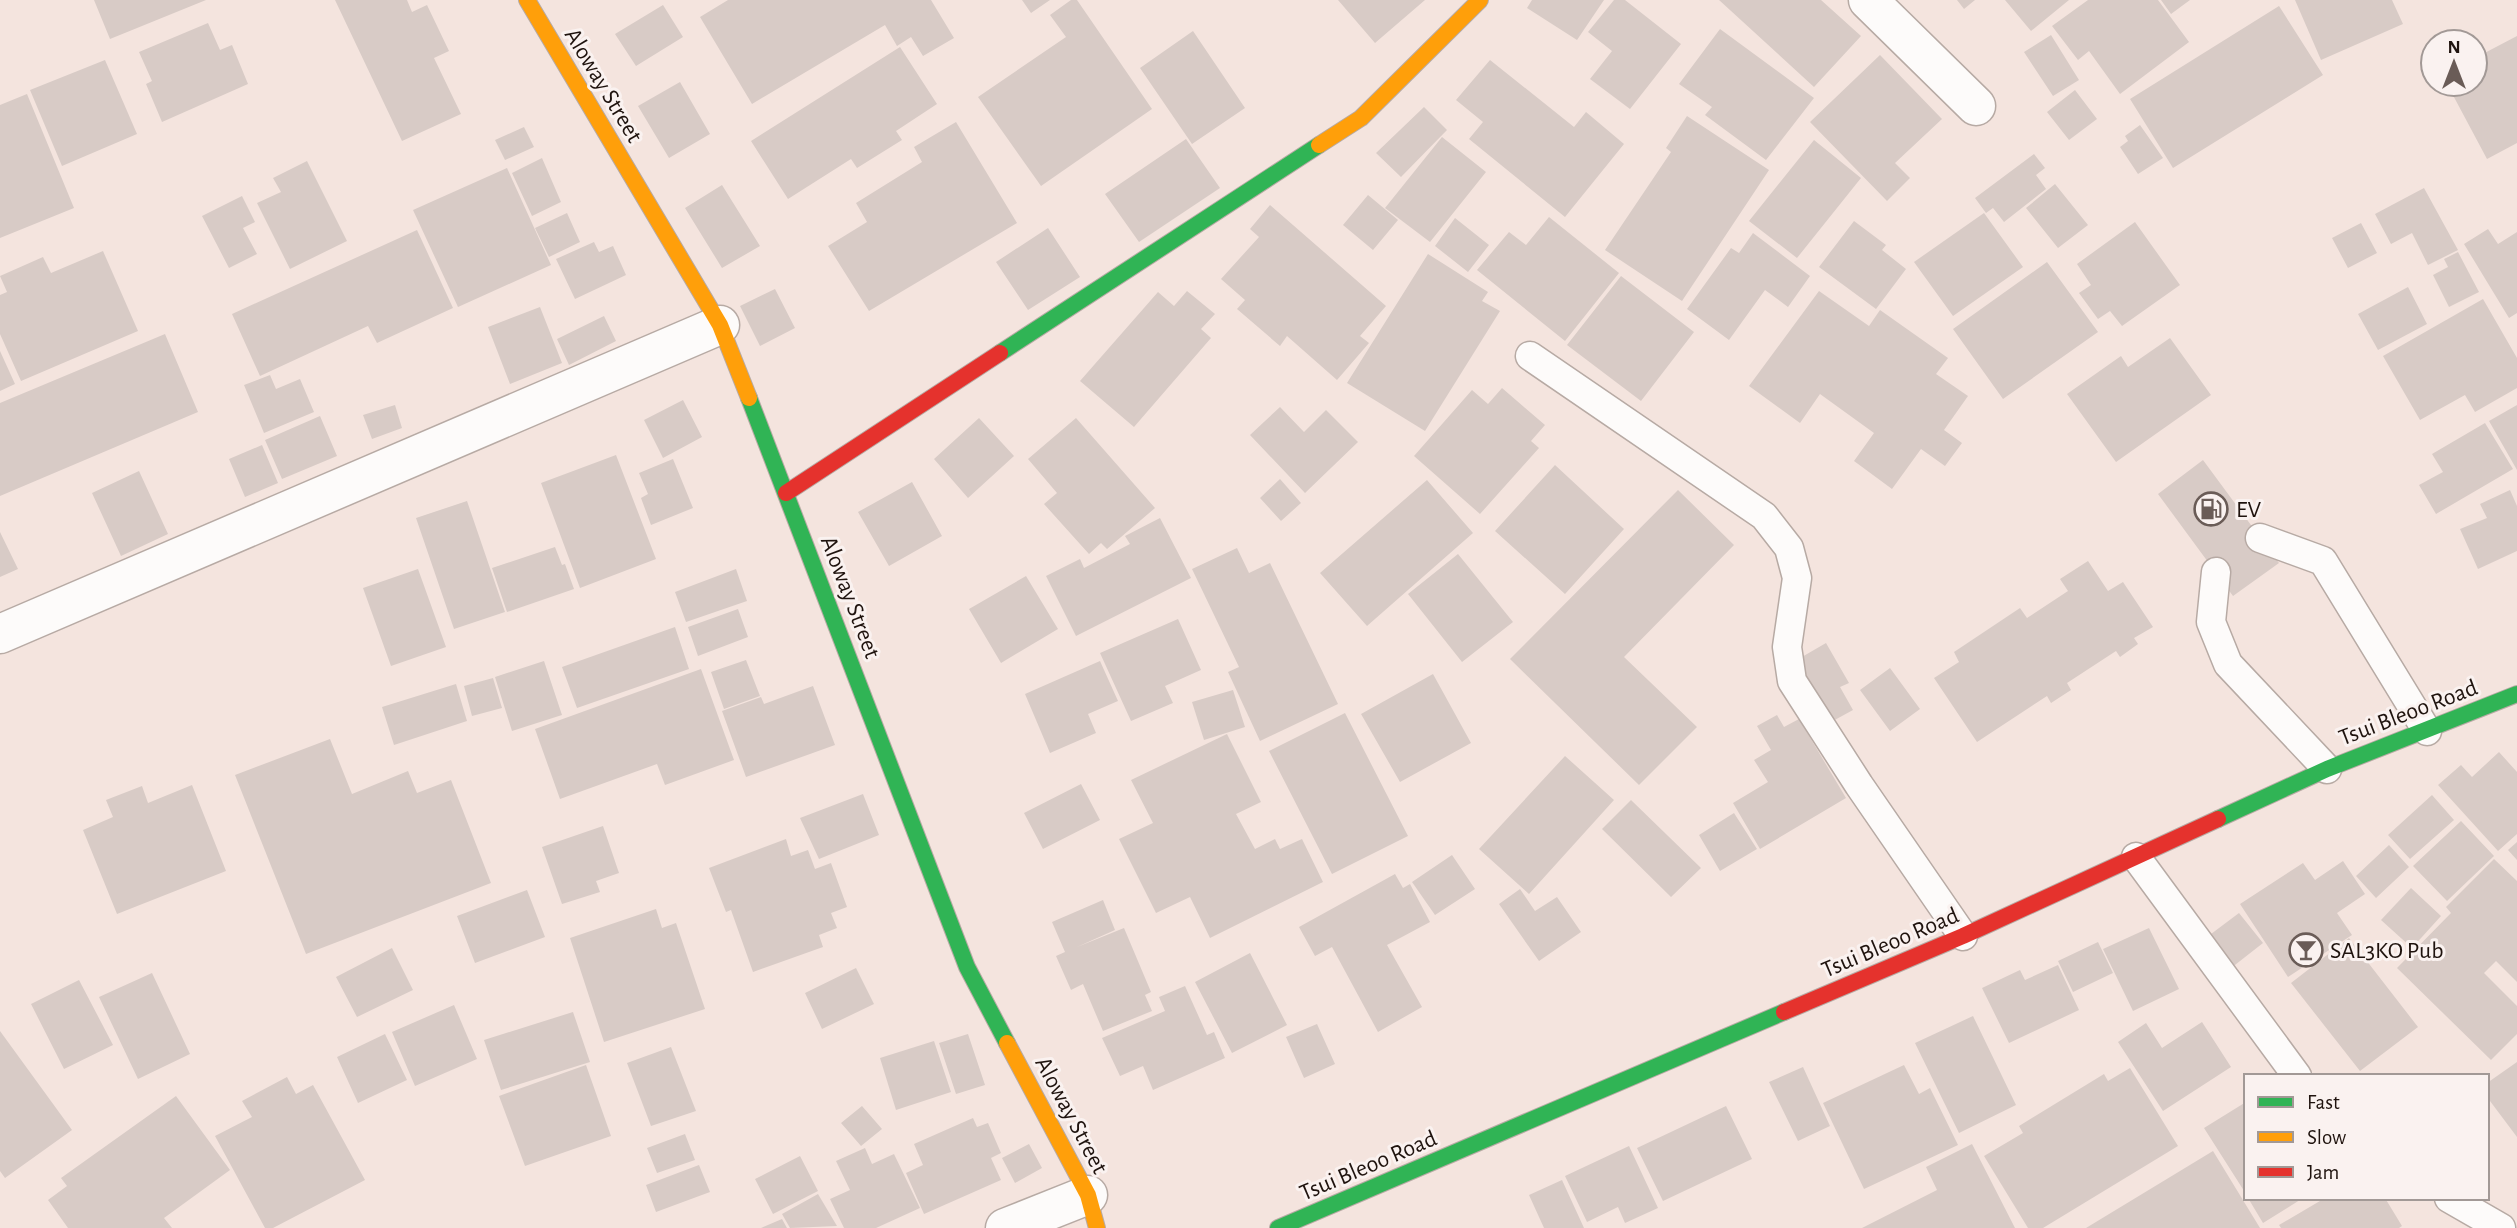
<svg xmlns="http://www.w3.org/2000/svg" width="2517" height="1228" viewBox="0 0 2517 1228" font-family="'Alegreya Sans',sans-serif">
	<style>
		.building { fill: #d8cbc6 }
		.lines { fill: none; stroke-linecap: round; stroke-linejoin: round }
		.lane-casing { stroke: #b7aaa4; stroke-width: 31 }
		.street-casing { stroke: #b7aaa4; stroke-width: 41 }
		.fast-casing { stroke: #b7aaa4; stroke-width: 18 }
		.slow-casing { stroke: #b7aaa4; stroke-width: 18 }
		.jam-casing { stroke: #b7aaa4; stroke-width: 18 }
		.lane { stroke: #fdfbfa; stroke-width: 28 }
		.street { stroke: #fdfbfa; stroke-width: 38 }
		.fast { stroke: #30b455; stroke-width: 16 }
		.slow { stroke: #ff9f0a; stroke-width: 16 }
		.jam { stroke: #e5322d; stroke-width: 16 }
		.labels { text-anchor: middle; stroke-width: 6; stroke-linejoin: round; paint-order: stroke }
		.street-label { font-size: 24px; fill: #1f130e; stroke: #faf2f0 }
		.poi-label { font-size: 24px; fill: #1f130e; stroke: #faf2f0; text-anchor: start }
	</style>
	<rect width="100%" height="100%" fill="#f4e4de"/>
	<path class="building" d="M94,0H206L110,39Z
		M335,0H407L412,12L427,5L449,51L434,58L461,114L402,141Z
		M728,0H931L954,38L923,56L911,37L897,46L885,25L752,104L700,17Z
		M1022,0H1050L1031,13Z
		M1071,0H1077L1152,109L1041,186L978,97L1066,37L1050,15Z
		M1338,0H1425L1375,43Z
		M1532,0H1604L1577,40L1527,8Z
		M1614,0H1625L1681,44L1630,109L1590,79L1612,51L1588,32Z
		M1719,0H1821L1861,36L1814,87Z
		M1957,0H1975L1964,9Z
		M2005,0H2069L2031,31Z
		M2088,0H2158L2189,42L2120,94L2089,51L2078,60L2052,26Z
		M2161,0H2190L2171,14Z
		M2295,0H2392L2403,24L2321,60Z
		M663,5L683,37L636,66L615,34Z
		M2279,6L2323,75L2173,168L2130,99Z
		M208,23L220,50L232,45L248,84L162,122L146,84L152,81L139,52Z
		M1720,29L1814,98L1766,160L1705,115L1712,107L1679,84Z
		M1193,31L1245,108L1192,144L1140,68Z
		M2051,35L2079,80L2053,96L2024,52Z
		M2517,36V143L2487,159L2447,84H2475V58Z
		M900,47L937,104L896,131L902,140L857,168L851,159L788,199L751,141Z
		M1880,55L1942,119L1895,163L1910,178L1887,201L1810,122Z
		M105,60L137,134L62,166L30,90Z
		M1490,60L1574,127L1586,112L1624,144L1565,217L1469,139L1483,122L1456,100Z
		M680,82L710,134L669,158L638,106Z
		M2075,90L2097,119L2069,140L2047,112Z
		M27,94L74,208L0,238V105Z
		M1424,107L1447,130L1401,177L1376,153Z
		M1687,116L1769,170L1682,301L1605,250L1671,152L1666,148Z
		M956,122L1017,223L869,311L828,246L867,222L856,203L922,162L914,147Z
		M2140,125L2163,158L2138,174L2120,147L2128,141L2125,136Z
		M524,127L534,147L505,160L495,140Z
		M1442,137L1486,172L1430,242L1385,208Z
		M1186,139L1220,188L1139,242L1105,194Z
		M1814,140L1861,178L1797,258L1749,221Z
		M2034,154L2045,168L2036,175L2046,189L2004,222L1993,208L1986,213L1975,198Z
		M542,158L561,202L532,216L512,173Z
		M307,161L347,241L290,269L257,203L281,192L273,178Z
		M507,168L551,265L458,307L413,210Z
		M2055,184L2088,225L2058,248L2026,208Z
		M722,185L760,246L722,268L685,208Z
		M2424,188L2458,250L2428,265L2412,233L2391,244L2375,214Z
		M1368,195L1398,220L1373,250L1343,225Z
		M242,196L255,222L243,228L257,254L229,268L202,216Z
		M1270,205L1386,306L1360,336L1369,343L1337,380L1287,336L1280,346L1237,309L1245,300L1221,279L1259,237L1250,229Z
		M567,213L580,242L549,257L535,228Z
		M1984,213L2023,267L1953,316L1914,262Z
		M1549,217L1619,273L1565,341L1477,270L1509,232L1526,245Z
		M1455,218L1489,245L1468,272L1435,246Z
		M1854,221L1886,245L1882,250L1906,269L1876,309L1819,267Z
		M2135,222L2180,285L2122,326L2110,311L2098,319L2079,293L2091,285L2077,264Z
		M2361,223L2377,253L2348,268L2332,238Z
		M1048,228L1080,277L1028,310L996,262Z
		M2488,229L2498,244L2517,232V313L2509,318L2464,244Z
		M417,230L453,308L377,343L368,326L260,376L232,314Z
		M1753,233L1810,276L1788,307L1765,290L1729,340L1687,309L1731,248L1739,253Z
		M594,242L599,252L613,246L626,275L575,299L556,259Z
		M103,251L138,331L21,381L0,334V295L7,292L0,276L43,257L51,273Z
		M2458,252L2479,292L2449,307L2433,275L2448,267L2444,259Z
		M1428,254L1488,292L1482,301L1500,311L1425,431L1347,383Z
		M2047,262L2098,332L2003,399L1953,329Z
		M1621,276L1694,332L1641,401L1567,345Z
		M2408,287L2427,324L2378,350L2358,314Z
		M775,289L795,328L760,346L740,306Z
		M1187,291L1215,314L1201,329L1211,338L1134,427L1080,381L1158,292L1174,306Z
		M1819,291L1869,326L1880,310L1948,358L1936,374L1968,396L1944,430L1962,443L1945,466L1921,449L1892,489L1854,461L1874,433L1820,394L1800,423L1749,386Z
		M2483,299L2517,358V388L2475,412L2465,395L2420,420L2383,356Z
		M540,307L562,363L510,384L488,327Z
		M604,316L616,341L569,365L557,339Z
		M165,334L198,412L0,496V403Z
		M2170,338L2211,395L2116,462L2067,394L2121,356L2128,367Z
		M0,351L15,384L0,391Z
		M270,375L276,389L300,379L314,412L264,433L244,385Z
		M1502,388L1545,425L1531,441L1539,448L1480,514L1414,456L1472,390L1488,404Z
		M683,400L702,437L663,458L644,420Z
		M395,405L402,428L372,439L363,415Z
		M2517,405V470L2489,421Z
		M1280,407L1304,432L1326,410L1358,442L1305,493L1250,435Z
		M320,416L337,456L282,479L265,440Z
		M979,418L1014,456L968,498L934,459Z
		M1076,418L1155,508L1107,549L1101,543L1089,554L1044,504L1057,493L1028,459Z
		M2485,423L2513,469L2436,514L2419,485L2443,472L2432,454Z
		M262,445L278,483L245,497L229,459Z
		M616,455L656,559L580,588L541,483Z
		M673,459L693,508L651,525L641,498L648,494L639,473Z
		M2203,460L2279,563L2233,596L2158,494Z
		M1555,465L1624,529L1565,594L1495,531Z
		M139,471L168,534L121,556L92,493Z
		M1280,479L1301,503L1281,521L1260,498Z
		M1427,480L1473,533L1367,626L1320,573Z
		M912,482L942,536L889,566L858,512Z
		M1678,490L1734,545L1624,657L1697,727L1639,785L1510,659Z
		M2510,490L2517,506V551L2478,569L2460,529L2487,518L2480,504Z
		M467,501L505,612L454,629L416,518Z
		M1160,518L1191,578L1076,636L1046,576L1080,559L1084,568L1130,544L1125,536Z
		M0,532L18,569L0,577Z
		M555,547L562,565L565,564L574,589L507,612L492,568Z
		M1237,548L1249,573L1270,563L1338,704L1260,741L1228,672L1239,667L1192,569Z
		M1458,554L1513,622L1462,662L1408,594Z
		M2088,561L2108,591L2123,582L2153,627L2134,638L2138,644L2120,657L2116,651L2067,683L2071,690L2051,703L2047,696L1977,742L1934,678L1959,662L1954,652L2020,608L2027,618L2068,591L2060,579Z
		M418,569L446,647L391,666L363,588Z
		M736,569L747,601L686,622L675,592Z
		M1026,576L1058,629L1001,663L969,609Z
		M738,609L748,637L698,656L688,627Z
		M1178,619L1201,670L1165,686L1173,703L1131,721L1100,653Z
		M675,627L689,669L577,708L562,667Z
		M1826,643L1849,683L1840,687L1853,710L1831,722L1795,661Z
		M746,660L760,696L724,709L711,672Z
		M544,661L562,715L512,731L495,677Z
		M1100,661L1118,701L1088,714L1096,733L1050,753L1025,694Z
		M1890,668L1920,709L1890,731L1860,690Z
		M701,669L734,760L665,785L657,764L560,799L535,729Z
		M1433,674L1471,743L1400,782L1361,714Z
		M493,678L502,708L472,716L464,686Z
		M456,684L467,721L394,745L382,707Z
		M813,686L835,745L746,777L722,711L761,697L764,704Z
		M1233,690L1245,727L1204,740L1192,702Z
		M1345,713L1408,836L1332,874L1269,751Z
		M1777,715L1784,727L1799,719L1846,798L1760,849L1733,803L1768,782L1754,760L1771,750L1757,726Z
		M1227,734L1261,802L1236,814L1255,849L1275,839L1280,849L1302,839L1323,882L1210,938L1190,897L1156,913L1119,839L1153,823L1131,780Z
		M330,739L352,794L408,771L417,793L451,780L491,883L306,954L235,775Z
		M2499,752L2517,772V834L2498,851L2438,785L2461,765L2472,777Z
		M1565,756L1614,800L1529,894L1479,849Z
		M1081,784L1100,820L1043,849L1024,813Z
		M192,785L226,871L117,914L83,830L113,817L106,800L142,786L148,803Z
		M863,794L879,835L819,859L800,818Z
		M2432,795L2454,820L2410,859L2388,835Z
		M1631,800L1701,868L1671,897L1602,829Z
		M1734,813L1757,849L1720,871L1699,835Z
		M2461,821L2494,856L2447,901L2413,866Z
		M603,826L619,873L596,881L600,892L562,904L542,847Z
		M786,839L791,856L808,850L815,869L831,863L847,907L831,913L837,928L819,935L823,947L753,972L731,910L726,912L709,868Z
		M2517,842V860L2508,850Z
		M2389,845L2409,867L2376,898L2356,876Z
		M1452,855L1475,889L1435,915L1412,882Z
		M2494,859L2517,881V982L2496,961L2484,973L2517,1006V1034L2491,1060L2397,968L2451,913L2446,907Z
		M2343,861L2365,894L2337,913L2352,935L2288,977L2240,904L2303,863L2315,880Z
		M1395,874L1403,888L1410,884L1430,922L1387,945L1422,1007L1378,1032L1332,947L1315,956L1299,927Z
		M2411,888L2441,916L2412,948L2381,920Z
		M1520,889L1535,911L1557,897L1581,932L1539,961L1499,904Z
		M527,890L545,937L475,963L457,916Z
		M1103,900L1115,930L1077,947L1124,928L1151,992L1145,995L1152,1011L1103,1031L1083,984L1071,990L1056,956L1065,952L1052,922Z
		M656,909L662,928L676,923L705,1009L604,1042L570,938Z
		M2239,913L2263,943L2226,972L2203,940Z
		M2149,928L2179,989L2133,1011L2103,949Z
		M2349,938L2418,1027L2360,1071L2291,983Z
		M2098,942L2113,973L2073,992L2058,961Z
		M392,948L413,990L357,1017L336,977Z
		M1250,953L1287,1025L1232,1053L1195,982Z
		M2058,965L2079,1010L2009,1043L1982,988L2020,970L2025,980Z
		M856,968L874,1004L822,1029L805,993Z
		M152,973L190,1054L138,1079L99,997Z
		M79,980L113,1045L64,1069L31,1004Z
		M1185,986L1207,1035L1214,1032L1225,1058L1153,1090L1143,1066L1120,1076L1102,1038L1165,1011L1159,997Z
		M454,1005L477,1059L415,1086L392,1032Z
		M573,1012L590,1062L501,1090L484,1040Z
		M1973,1016L2016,1105L1959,1133L1915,1043Z
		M2202,1022L2231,1067L2163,1111L2118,1042L2146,1023L2162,1048Z
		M1317,1024L1335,1064L1304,1078L1286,1037Z
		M0,1031L72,1130L5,1178L0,1171Z
		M385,1034L407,1080L358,1103L337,1057Z
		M968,1034L985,1085L956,1094L939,1043Z
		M934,1041L951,1092L896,1110L880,1058Z
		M671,1047L696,1111L651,1126L627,1063Z
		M2517,1062V1137L2487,1097V1083Z
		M586,1065L611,1136L525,1166L499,1096Z
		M1904,1065L1919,1094L1930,1088L1958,1145L1864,1189L1823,1103Z
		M1803,1067L1830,1126L1798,1141L1769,1082Z
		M2130,1068L2178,1146L2043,1228H2028L1984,1156L2023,1133L2019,1126L2104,1074L2108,1081Z
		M287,1077L296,1094L313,1085L365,1180L273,1228H265L215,1136L252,1117L242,1101Z
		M176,1096L230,1170L164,1218L172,1228H68L48,1200L67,1186L61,1178Z
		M2246,1102V1194L2204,1128Z
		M862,1106L882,1129L861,1146L841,1123Z
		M1726,1106L1752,1159L1663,1201L1637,1148Z
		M973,1118L977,1127L988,1123L1001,1153L991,1158L1001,1180L924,1214L906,1173L923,1165L914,1144Z
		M685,1134L695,1160L657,1173L647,1148Z
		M1029,1144L1042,1168L1015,1183L1002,1158Z
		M1972,1144L2015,1228H1862L1937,1190L1926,1167Z
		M1629,1146L1658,1208L1625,1223L1618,1207L1587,1222L1565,1176Z
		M865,1148L872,1164L894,1154L920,1208L876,1228H844L830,1199L850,1190L836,1161Z
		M2213,1151L2260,1228H2086Z
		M800,1156L818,1191L773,1214L755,1179Z
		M699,1165L710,1192L656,1212L646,1185Z
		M1562,1180L1584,1228H1544L1529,1195Z
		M818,1194L837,1226L790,1228L782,1214Z
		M2248,1198H2303L2263,1223Z
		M2325,1198H2385L2402,1226L2399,1228H2281L2279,1225Z
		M782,1219L787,1228H761Z"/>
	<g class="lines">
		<defs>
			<path id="lane" d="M1530,356L1764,516L1789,548L1797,578L1787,647L1792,681L1859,785L1963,936
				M2260,538L2323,561L2427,731
				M2216,572L2211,622L2228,664L2327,769
				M2136,857L2297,1076
				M2449,1198L2501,1228"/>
			<path id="street" d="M1868,0L1976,106
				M0,634L720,325
				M1005,1228L1088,1195"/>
			<path id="fast" d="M1000,353L1319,145
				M749,398L967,967L1007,1043
				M2218,819L2327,769L2517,694
				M1278,1228L1784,1012"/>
			<path id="slow" d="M527,0L720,325L749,398
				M1319,145L1361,118L1480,0
				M1007,1043L1088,1195L1097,1228"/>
			<path id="jam" d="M786,493L1000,353
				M1784,1012L1963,936L2218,819"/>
		</defs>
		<use href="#lane" class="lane-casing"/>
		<use href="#street" class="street-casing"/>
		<use href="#fast" class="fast-casing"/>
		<use href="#slow" class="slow-casing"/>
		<use href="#jam" class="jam-casing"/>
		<use href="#lane" class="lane"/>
		<use href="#street" class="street"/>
		<use href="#fast" class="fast"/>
		<use href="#slow" class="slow"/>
		<use href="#jam" class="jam"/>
	</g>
	<defs>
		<symbol id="fuel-ring" viewBox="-11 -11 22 22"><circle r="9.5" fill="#faf2f0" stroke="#6a5c57" stroke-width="1.5"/><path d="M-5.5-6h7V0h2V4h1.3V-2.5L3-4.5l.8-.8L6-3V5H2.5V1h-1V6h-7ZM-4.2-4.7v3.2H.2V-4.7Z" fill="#6a5c57"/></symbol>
		<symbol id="bar-ring" viewBox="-11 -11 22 22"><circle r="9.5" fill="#faf2f0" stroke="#6a5c57" stroke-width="1.5"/><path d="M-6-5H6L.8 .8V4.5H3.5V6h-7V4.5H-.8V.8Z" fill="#6a5c57"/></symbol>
	</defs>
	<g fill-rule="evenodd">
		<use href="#fuel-ring" x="2192" y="490" width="38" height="38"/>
		<use href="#bar-ring" x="2287" y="931" width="38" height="38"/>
	</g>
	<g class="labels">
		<g class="street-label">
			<text transform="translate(604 85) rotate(59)" y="8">Aloway Street</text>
			<text transform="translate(851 597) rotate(69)" y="8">Aloway Street</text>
			<text transform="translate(2408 712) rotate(-21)" y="8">Tsui Bleoo Road</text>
			<text transform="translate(1890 942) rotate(-23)" y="8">Tsui Bleoo Road</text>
			<text transform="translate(1072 1115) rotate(62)" y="8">Aloway Street</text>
			<text transform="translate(1368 1165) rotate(-23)" y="8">Tsui Bleoo Road</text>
		</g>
		<g class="poi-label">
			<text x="2236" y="517">EV</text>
			<text x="2330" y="958">SAL3KO Pub</text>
		</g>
	</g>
	<rect x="2244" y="1074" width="245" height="126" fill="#faf2f0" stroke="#a29996" stroke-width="2"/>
	<rect x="2258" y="1097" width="35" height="10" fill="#30b455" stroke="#a29996" stroke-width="2"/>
	<text x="2307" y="1109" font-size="21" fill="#1f130e">Fast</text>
	<rect x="2258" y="1132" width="35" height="10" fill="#ff9f0a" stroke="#a29996" stroke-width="2"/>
	<text x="2307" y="1144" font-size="21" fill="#1f130e">Slow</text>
	<rect x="2258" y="1167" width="35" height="10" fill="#e5322d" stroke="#a29996" stroke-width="2"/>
	<text x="2307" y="1179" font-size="21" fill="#1f130e">Jam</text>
	<g transform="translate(2454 63)"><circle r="33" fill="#faf2f0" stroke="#a29996" stroke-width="2"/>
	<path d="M0-5L12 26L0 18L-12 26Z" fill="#6a5c57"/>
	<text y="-10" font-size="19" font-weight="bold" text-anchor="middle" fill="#1f130e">N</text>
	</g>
</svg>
